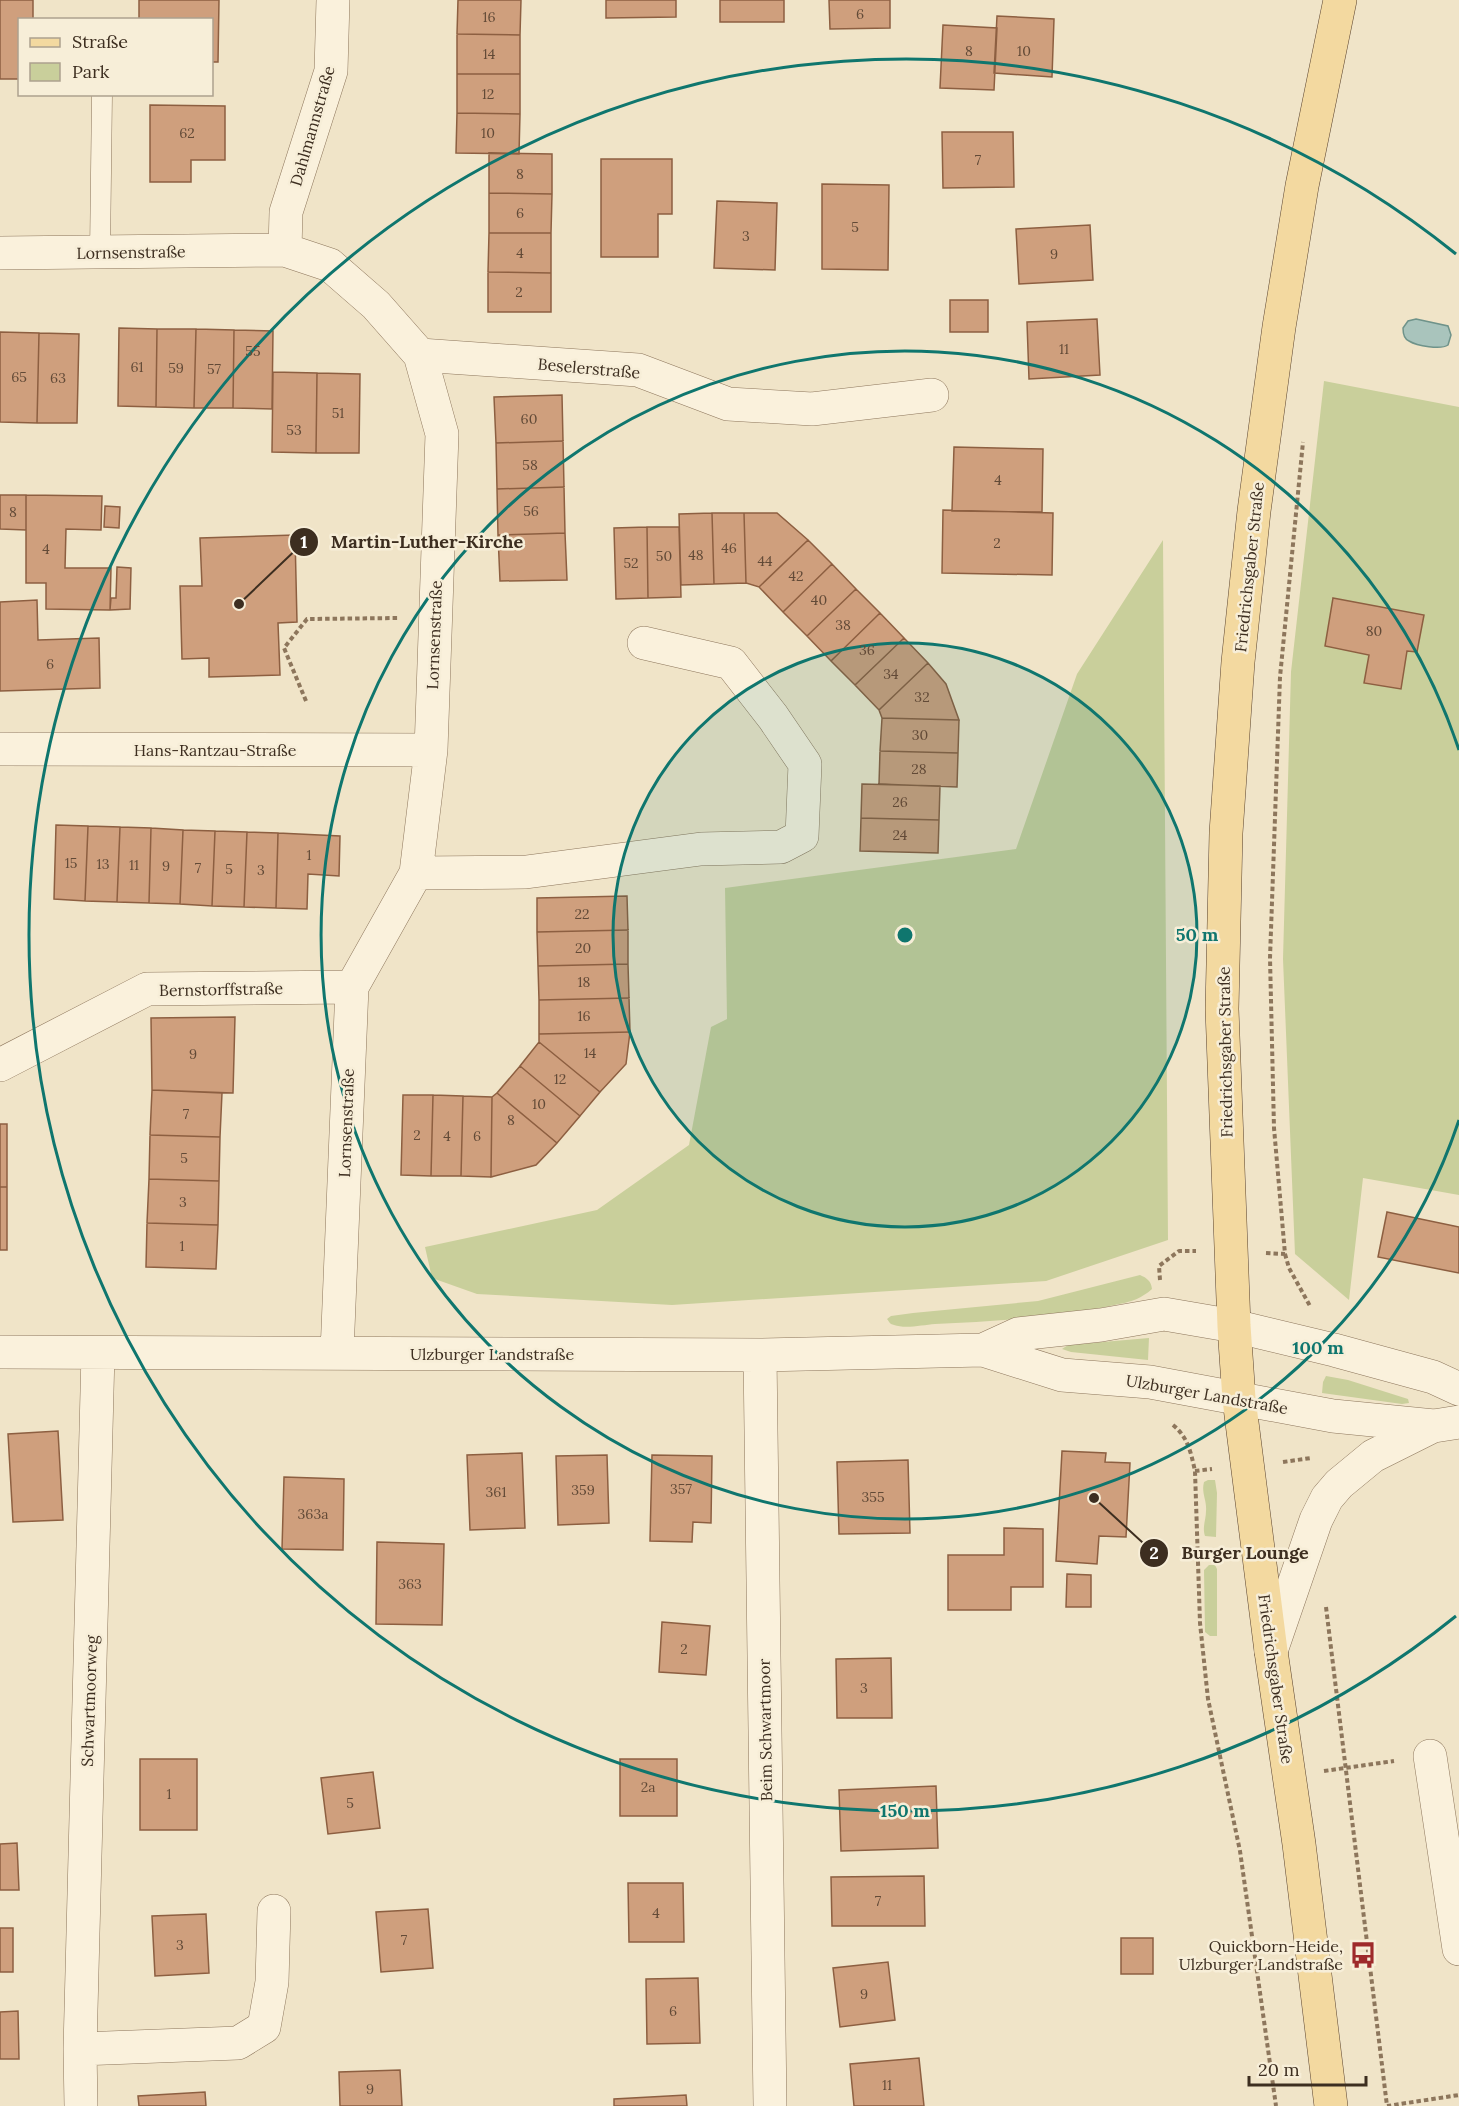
<svg xmlns="http://www.w3.org/2000/svg" width="1459" height="2106" viewBox="0 0 1459 2106" font-family="Lora,serif">
	<style>
		.green { fill: #c9cf9b }
		.water { fill: #a9c4bc; stroke: #6f938a; stroke-width: 1.5 }
		.building { fill: #cf9f7d; stroke: #8d5f41; stroke-width: 1.5 }
		.lines { fill: none; stroke-linecap: round; stroke-linejoin: round }
		.lane-casing { stroke: #8d765c; stroke-width: 21 }
		.street-casing { stroke: #8d765c; stroke-width: 34 }
		.primary-casing { stroke: #5b4430; stroke-width: 34 }
		.path { stroke: #8d765c; stroke-width: 4; stroke-dasharray: 4.5 3; stroke-linecap: butt }
		.lane { stroke: #faf1dc; stroke-width: 20 }
		.street { stroke: #faf1dc; stroke-width: 33 }
		.primary { stroke: #f3d9a0; stroke-width: 33 }
		.ring { fill: none; stroke: #0f766e; stroke-width: 3 }
		.labels { text-anchor: middle; stroke-width: 5; stroke-linejoin: round; paint-order: stroke }
		.number-label { font-size: 14px; fill: #624a37 }
		.street-label { font-size: 16px; fill: #3d2e20; stroke: #f7eed8 }
		.poi-label { font-size: 16px; fill: #3d2e20; stroke: #f7eed8; text-anchor: end }
		.centre { fill: #0f766e; stroke: #f7eed8; stroke-width: 3 }
		.ring-label { font-size: 18px; text-anchor: middle; font-weight: bold; fill: #0f766e; stroke: #f7eed8; stroke-width: 5; stroke-linejoin: round; paint-order: stroke }
		.leader { fill: none; stroke: #3d2e20; stroke-width: 2 }
		.callout-dot { fill: #3d2e20; stroke: #f7eed8; stroke-width: 2 }
		.mark-label { font-size: 18px; text-anchor: middle; font-weight: bold; fill: #fff }
		.callout-label { font-size: 18px; text-anchor: middle; font-weight: bold; fill: #3d2e20; stroke: #f7eed8; stroke-width: 5; stroke-linejoin: round; paint-order: stroke }
	</style>
	<rect width="100%" height="100%" fill="#f0e4c8"/>
	<path class="green" d="M1324,381L1459,407V1195L1363,1178L1349,1300L1295,1254L1283,959L1291,672Z
		M1163,540L1168,1240L1046,1281L672,1305L477,1294L432,1278L425,1247L597,1210L689,1145L711,1027L727,1019L725,888L1016,849L1077,674Z
		M1140,1275C1147,1278 1151,1281 1152,1289C1142,1298 1131,1302 1119,1304C1060,1318 995,1321 935,1324C923,1325 905,1329 894,1325C890,1324 890,1323 887,1319L891,1316L913,1313L1038,1301Z
		M1149,1338L1148,1360L1071,1352L1062,1349L1068,1345Z
		M1326,1376L1348,1380L1408,1399L1409,1403L1402,1404L1322,1393L1323,1382Z
		M1208,1480H1215L1217,1493L1216,1537L1205,1536C1202,1527 1206,1520 1206,1511C1207,1500 1201,1493 1204,1482Z
		M1209,1565H1215L1217,1569V1636H1210L1205,1632L1204,1570Z"/>
	<path class="water" d="M1416,319L1448,326L1451,335L1448,345C1441,350 1417,346 1409,341C1404,339 1403,333 1403,328L1408,321Z"/>
	<path class="building" d="M0,0H33V20H20V79H0Z
		M139,0H219L218,62H212V20H139Z
		M458,0H521L520,35L457,34Z
		M606,0H676V17L606,18Z
		M720,0H784V22H720Z
		M829,0H890V28L830,29Z
		M997,16L1054,19L1052,77L994,73Z
		M943,25L997,28L994,90L940,88Z
		M457,34L520,35V74H457Z
		M457,74H520V114L457,113Z
		M150,105L225,106V160H191V182H150Z
		M457,113L520,114L519,154L456,153Z
		M942,132H1013L1014,187L943,188Z
		M489,153L552,154V194L489,193Z
		M601,159H672V214H658V257H601Z
		M822,184L889,185L888,270L822,269Z
		M489,193L552,194L551,233H489Z
		M717,201L777,203L775,270L714,268Z
		M1090,225L1093,280L1019,284L1016,229Z
		M489,233H551V273L488,272Z
		M488,272L551,273V312H488Z
		M950,300H988V332H950Z
		M1097,319L1100,375L1029,379L1027,322Z
		M119,328L157,329L156,407L118,406Z
		M157,329H196L194,408L156,407Z
		M196,329L234,330L233,408H194Z
		M234,330L273,331L272,409L233,408Z
		M0,332L39,333L37,423L0,422Z
		M39,333L79,334L77,423H37Z
		M273,372L317,373L316,453L272,452Z
		M317,373L360,374L359,453H316Z
		M562,395L563,441L496,443L494,397Z
		M563,441L564,487L497,489L496,443Z
		M954,447L1043,449L1042,512L952,511Z
		M564,487L565,533L498,535L497,489Z
		M0,495H26V530L0,529Z
		M26,495L102,496L101,530L66,529L65,568H111L110,610L46,609V583H26Z
		M105,506L120,507L119,528L104,527Z
		M943,510L1053,513L1052,575L942,573Z
		M712,513H744L746,583L714,584Z
		M712,513L714,584L681,585L679,514Z
		M744,513H777L808,540L759,587L746,583Z
		M647,527H679L681,597L648,598Z
		M647,527L648,598L616,599L614,528Z
		M565,533L567,580L500,581L498,535Z
		M295,535L297,622L278,623L280,675L209,677V658L182,659L180,586H202L200,538Z
		M808,540L832,564L783,612L759,587Z
		M832,564L856,589L807,636L783,612Z
		M117,567L131,568L130,609L110,610L111,598H116Z
		M856,589L880,613L831,661L807,636Z
		M1333,598L1424,615L1417,652L1407,651L1401,689L1364,683L1369,655L1325,646Z
		M37,600L38,640L99,638L100,688L0,691V602Z
		M880,613L904,638L855,685L831,661Z
		M904,638L928,663L879,710L855,685Z
		M928,663L946,684L959,720L882,718L879,710Z
		M882,718L959,720L958,753L880,751Z
		M880,751L958,753L957,787L879,784Z
		M862,784L940,786L939,820L861,818Z
		M861,818L939,820L938,853L860,851Z
		M56,825L88,826L85,901L54,899Z
		M88,826L120,827L117,902L85,901Z
		M120,827L151,828L149,903L117,902Z
		M151,828L183,830L180,904L149,903Z
		M183,830L215,831L212,906L180,904Z
		M215,831L247,832L244,907L212,906Z
		M247,832L278,833L276,908L244,907Z
		M278,833L340,836L339,876L308,874L307,909L276,908Z
		M627,896L628,930L537,932V898Z
		M628,930V964L538,966L537,932Z
		M628,964L629,998L539,1000L538,966Z
		M629,998L630,1032L539,1034V1000Z
		M235,1017L233,1093L152,1090L151,1018Z
		M630,1032L626,1064L600,1092L539,1042V1034Z
		M539,1042L600,1092L580,1116L520,1066Z
		M520,1066L580,1116L557,1143L497,1093Z
		M152,1090L222,1093L220,1137L150,1135Z
		M497,1093L557,1143L536,1165L491,1177L492,1097Z
		M403,1095H433L431,1176L401,1175Z
		M433,1095L463,1096L461,1176H431Z
		M463,1096L492,1097L491,1177L461,1176Z
		M0,1124H7V1187H0Z
		M150,1135L220,1137L219,1181L149,1179Z
		M149,1179L219,1181L218,1225L147,1223Z
		M0,1187H7V1250H0Z
		M1387,1212L1459,1227V1273L1378,1257Z
		M147,1223L218,1225L216,1269L146,1267Z
		M58,1431L63,1520L13,1522L8,1434Z
		M1062,1451L1106,1453L1105,1462L1130,1463L1126,1537L1099,1536L1097,1564L1056,1561Z
		M522,1453L525,1528L470,1530L467,1455Z
		M607,1455L609,1523L558,1525L556,1456Z
		M652,1455L712,1456L711,1523L693,1522L692,1542L650,1541Z
		M908,1460L910,1533L839,1534L837,1462Z
		M284,1477L344,1479L343,1550L282,1549Z
		M1004,1528L1043,1529V1587H1011V1610H948V1555H1004Z
		M377,1542L444,1544L442,1625L376,1624Z
		M1067,1574L1091,1575V1607H1066Z
		M662,1622L710,1626L706,1675L659,1672Z
		M891,1658L892,1718H837L836,1659Z
		M140,1759H197V1830H140Z
		M620,1759H677V1816H620Z
		M373,1772L380,1828L328,1834L321,1778Z
		M936,1786L938,1848L841,1851L839,1790Z
		M17,1843L19,1890H0V1844Z
		M924,1876L925,1926H832L831,1877Z
		M628,1883H683L684,1942H629Z
		M428,1909L433,1968L381,1972L376,1912Z
		M206,1914L209,1973L155,1976L152,1916Z
		M0,1928H13V1972H0Z
		M1121,1938H1153V1974H1121Z
		M888,1962L895,2020L840,2027L833,1968Z
		M698,1978L700,2043L647,2044L646,1979Z
		M18,2011L19,2059H0V2012Z
		M919,2058L924,2106H854L850,2064Z
		M400,2070L402,2106H340L339,2072Z
		M205,2092L206,2106H139L138,2096Z
		M686,2095L687,2106H614V2099Z"/>
	<g class="lines">
		<defs>
			<path id="lane" d="M100,252L102,94"/>
			<path id="street" d="M285,250L286,212L331,71L333,0
				M0,253L285,250L330,265L376,305L420,355L442,434L431,750L416,873L352,987L337,1353
				M420,355L638,370L728,404L812,409L932,395
				M0,749L431,750
				M416,873L526,872L701,849L781,847L802,836L805,764L773,717L731,663L644,643
				M0,1065L147,989L352,987
				M983,1350L1018,1334L1101,1325L1164,1314L1234,1326L1334,1350L1433,1377L1459,1389
				M0,1352L760,1355L983,1350L1062,1375L1150,1382L1333,1416L1434,1426L1459,1422
				M760,1355L770,2106
				M1271,1651L1316,1520L1327,1498L1339,1484L1373,1456L1433,1426
				M1430,1756L1459,1949
				M80,2049L238,2043L264,2027L272,1982L274,1911
				M81,2106L80,2049L98,1353"/>
			<path id="primary" d="M1331,2106L1299,1844L1271,1651L1239,1399L1234,1326L1222,1009L1226,833L1238,662L1254,511L1279,327L1302,186L1340,0"/>
		</defs>
		<use href="#lane" class="lane-casing"/>
		<use href="#street" class="street-casing"/>
		<use href="#primary" class="primary-casing"/>
		<path class="path" d="M306,701L284,648L307,619L398,618
			M1266,1253L1285,1254L1274,1128L1270,958L1280,677L1303,442
			M1285,1254L1289,1268L1310,1306
			M1160,1280L1159,1266L1179,1251H1196
			M1173,1425C1188,1437 1191,1453 1195,1471L1200,1623L1208,1699L1240,1851L1276,2106
			M1283,1462L1311,1458
			M1195,1471L1212,1469
			M1326,1607L1387,2106L1459,2095
			M1324,1771L1394,1761"/>
		<use href="#lane" class="lane"/>
		<use href="#street" class="street"/>
		<use href="#primary" class="primary"/>
	</g>
	<circle cx="905" cy="935" r="292" fill="#0f766e" fill-opacity=".12"/>
	<g class="ring">
		<circle cx="905" cy="935" r="292"/>
		<path d="M1459 1120A584 584 0 1 1 1459 750"/>
		<path d="M1456 1616A876 876 0 1 1 1456 254"/>
	</g>
	<defs>
		<symbol id="bus-bare" viewBox="-9 -9 18 18"><path d="M-5-6H5V4H4V6H2V4H-2V6H-4V4H-5ZM-3.5-4V0h7V-4ZM-3.5 1.2v1.5H-2V1.2ZM2 1.2v1.5H3.5V1.2Z" fill="#9e2a2b" stroke="#f7eed8" stroke-width="2.5" paint-order="stroke"/></symbol>
	</defs>
	<g fill-rule="evenodd">
		<use href="#bus-bare" x="1344" y="1936" width="38" height="38"/>
	</g>
	<g class="labels">
		<g class="number-label">
			<text x="860" y="19">6</text>
			<text x="489" y="22">16</text>
			<text x="969" y="56">8</text>
			<text x="1024" y="56">10</text>
			<text x="489" y="59">14</text>
			<text x="488" y="99">12</text>
			<text x="187" y="138">62</text>
			<text x="488" y="138">10</text>
			<text x="978" y="165">7</text>
			<text x="520" y="179">8</text>
			<text x="520" y="218">6</text>
			<text x="855" y="232">5</text>
			<text x="746" y="241">3</text>
			<text x="520" y="258">4</text>
			<text x="1054" y="259">9</text>
			<text x="519" y="297">2</text>
			<text x="1064" y="354">11</text>
			<text x="253" y="356">55</text>
			<text x="137" y="372">61</text>
			<text x="176" y="373">59</text>
			<text x="214" y="374">57</text>
			<text x="19" y="382">65</text>
			<text x="58" y="383">63</text>
			<text x="338" y="418">51</text>
			<text x="529" y="424">60</text>
			<text x="294" y="435">53</text>
			<text x="530" y="470">58</text>
			<text x="998" y="485">4</text>
			<text x="531" y="516">56</text>
			<text x="13" y="517">8</text>
			<text x="997" y="548">2</text>
			<text x="729" y="553">46</text>
			<text x="46" y="554">4</text>
			<text x="696" y="560">48</text>
			<text x="664" y="561">50</text>
			<text x="765" y="566">44</text>
			<text x="631" y="568">52</text>
			<text x="796" y="581">42</text>
			<text x="819" y="605">40</text>
			<text x="843" y="630">38</text>
			<text x="1374" y="636">80</text>
			<text x="867" y="655">36</text>
			<text x="50" y="669">6</text>
			<text x="891" y="679">34</text>
			<text x="922" y="702">32</text>
			<text x="920" y="740">30</text>
			<text x="919" y="774">28</text>
			<text x="900" y="807">26</text>
			<text x="900" y="840">24</text>
			<text x="309" y="860">1</text>
			<text x="71" y="868">15</text>
			<text x="103" y="869">13</text>
			<text x="134" y="870">11</text>
			<text x="166" y="871">9</text>
			<text x="198" y="873">7</text>
			<text x="229" y="874">5</text>
			<text x="261" y="875">3</text>
			<text x="582" y="919">22</text>
			<text x="583" y="953">20</text>
			<text x="584" y="987">18</text>
			<text x="584" y="1021">16</text>
			<text x="590" y="1058">14</text>
			<text x="193" y="1059">9</text>
			<text x="560" y="1084">12</text>
			<text x="539" y="1109">10</text>
			<text x="186" y="1119">7</text>
			<text x="511" y="1125">8</text>
			<text x="417" y="1140">2</text>
			<text x="447" y="1141">4</text>
			<text x="477" y="1141">6</text>
			<text x="184" y="1163">5</text>
			<text x="183" y="1207">3</text>
			<text x="182" y="1251">1</text>
			<text x="681" y="1494">357</text>
			<text x="583" y="1495">359</text>
			<text x="496" y="1497">361</text>
			<text x="873" y="1502">355</text>
			<text x="313" y="1519">363a</text>
			<text x="410" y="1589">363</text>
			<text x="684" y="1654">2</text>
			<text x="864" y="1693">3</text>
			<text x="648" y="1792">2a</text>
			<text x="169" y="1799">1</text>
			<text x="350" y="1808">5</text>
			<text x="878" y="1906">7</text>
			<text x="656" y="1918">4</text>
			<text x="404" y="1945">7</text>
			<text x="180" y="1950">3</text>
			<text x="864" y="1999">9</text>
			<text x="673" y="2016">6</text>
			<text x="887" y="2090">11</text>
			<text x="370" y="2094">9</text>
		</g>
		<g class="street-label">
			<text transform="translate(312 126) rotate(-74)" y="6">Dahlmannstraße</text>
			<text transform="translate(131 252) rotate(-1)" y="6">Lornsenstraße</text>
			<text transform="translate(589 368) rotate(5)" y="6">Beselerstraße</text>
			<text transform="translate(1249 567) rotate(-84)" y="6">Friedrichsgaber Straße</text>
			<text transform="translate(434 635) rotate(-88)" y="6">Lornsenstraße</text>
			<text x="215" y="756">Hans-Rantzau-Straße</text>
			<text transform="translate(221 989) rotate(-1)" y="6">Bernstorffstraße</text>
			<text transform="translate(1225 1052) rotate(-91)" y="6">Friedrichsgaber Straße</text>
			<text transform="translate(346 1123) rotate(-88)" y="6">Lornsenstraße</text>
			<text x="492" y="1360">Ulzburger Landstraße</text>
			<text transform="translate(1207 1394) rotate(10)" y="6">Ulzburger Landstraße</text>
			<text transform="translate(1276 1679) rotate(82)" y="6">Friedrichsgaber Straße</text>
			<text transform="translate(89 1701) rotate(-88)" y="6">Schwartmoorweg</text>
			<text transform="translate(765 1730) rotate(-91)" y="6">Beim Schwartmoor</text>
		</g>
		<g class="poi-label">
			<text x="1343" y="1952">Quickborn-Heide,<tspan x="1343" dy="18">Ulzburger Landstraße</tspan></text>
		</g>
	</g>
	<circle cx="905" cy="935" r="9" class="centre"/>
	<g class="ring-label">
		<text x="1197" y="941">50 m</text>
		<text x="1318" y="1354">100 m</text>
		<text x="905" y="1817">150 m</text>
	</g>
	<path class="leader" d="M239 604L304 542M1094 1498L1154 1553"/>
	<g class="callout-dot">
		<circle cx="239" cy="604" r="6"/>
		<circle cx="1094" cy="1498" r="6"/>
		<circle cx="304" cy="542" r="15"/>
		<circle cx="1154" cy="1553" r="15"/>
	</g>
	<g class="mark-label">
		<text x="304" y="548">1</text>
		<text x="1154" y="1559">2</text>
	</g>
	<g class="callout-label">
		<text x="427" y="548">Martin-Luther-Kirche</text>
		<text x="1245" y="1559">Burger Lounge</text>
	</g>
	<rect x="18" y="18" width="195" height="78" fill="#f7eed8" stroke="#ada18e" stroke-width="1.5"/>
	<rect x="30" y="38" width="30" height="9" fill="#f3d9a0" stroke="#ada18e" stroke-width="1.5"/>
	<text x="72" y="48" font-size="18" fill="#3d2e20">Straße</text>
	<rect x="30" y="63" width="30" height="18" fill="#c9cf9b" stroke="#ada18e" stroke-width="1.5"/>
	<text x="72" y="78" font-size="18" fill="#3d2e20">Park</text>
	<path d="M1249 2076v9h117v-9" fill="none" stroke="#3d2e20" stroke-width="3"/>
	<text x="1258" y="2076" font-size="18" fill="#3d2e20" stroke="#f7eed8" stroke-width="4.5" paint-order="stroke">20 m</text>
</svg>
